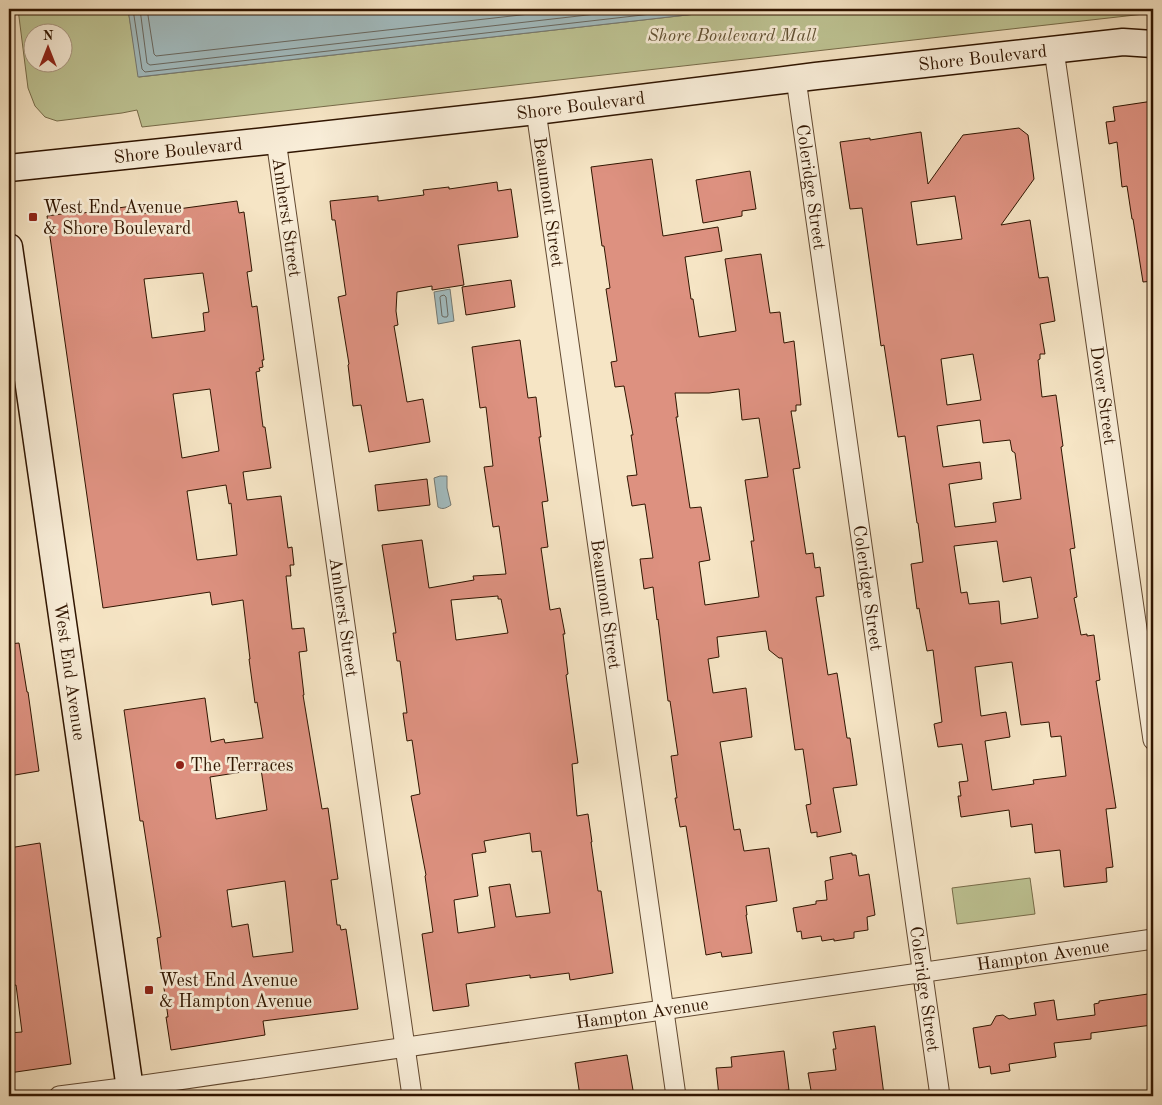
<svg xmlns="http://www.w3.org/2000/svg" width="1162" height="1105" viewBox="0 0 1162 1105" font-family="'Old Standard TT',serif">
	<style>
		.green { fill: #bec494; stroke: #776c4a; fill-rule: evenodd }
		.water { fill: #a2bcc0; stroke: #747973 }
		.lines { fill: none; stroke-linecap: round; stroke-linejoin: round }
		.shore { stroke: #696860; stroke-width: 1 }
		.building { fill: #dd9180; stroke: #301500; fill-rule: evenodd }
		.street-casing { stroke: #624931; stroke-width: 21 }
		.secondary-casing { stroke: #301500; stroke-width: 29 }
		.street { stroke: #f9eed9; stroke-width: 19 }
		.secondary { stroke: #f9eed9; stroke-width: 26 }
		.poi-dot { fill: #8f2418; stroke: #f9eed9; stroke-width: 2 }
		.labels { text-anchor: middle; stroke-width: 5; stroke-linejoin: round; paint-order: stroke }
		.park-label { font-size: 18px; font-style: italic; fill: #625234; stroke: #f9eed9 }
		.street-label { font-size: 18px; fill: #301500; stroke: #f9eed9 }
		.poi-label { font-size: 18px; fill: #301500; stroke: #f9eed9; text-anchor: start }
	</style>
	<rect width="100%" height="100%" fill="#f6e5c5"/>
	<filter id="stains"><feTurbulence type="fractalNoise" baseFrequency=".004" numOctaves="4"/><feColorMatrix values="0 0 0 0 .2 0 0 0 0 .09 0 0 0 0 .02 0 0 0 .5 -.17"/></filter>
	<radialGradient id="worn" r=".72"><stop offset=".6" stop-color="#630" stop-opacity="0"/><stop offset="1" stop-color="#630" stop-opacity=".3"/></radialGradient>
	<path class="green" d="M18,9H128L139,77L740,9H1153V13L142,127L137,110L122,113L57,121L45,117L35,106L28,88ZM32,32H62V62H32Z
		M1030,878L1035,914L957,924L952,888Z"/>
	<path class="water" d="M128,9H740L138,77Z
		M450,289L454,321L438,324L434,292Z
		M440,476H447V488L451,505C446,508 443,510 438,507L434,478Z"/>
	<g class="lines">
		<path class="shore" d="M133,9L142,69L145,72L695,9
			M140,9L147,63L150,65L640,9
			M147,9L154,54L156,56L574,9
			M441,296L444,295L446,297L448,315L447,317H444L442,316L440,298Z"/>
	</g>
	<path class="building" d="M1153,101V281L1143,282L1133,219H1132L1127,186L1122,187L1117,142L1109,144L1106,122L1115,121L1113,107Z
		M1019,128L1028,135L1034,179L1001,225L1030,220L1039,278L1048,277L1055,321L1040,324L1045,354H1040V359L1038,360L1042,397L1056,395L1063,446L1061,447L1075,548L1070,549L1077,597L1074,598L1081,635L1087,634V636L1094,635L1100,680L1096,681L1116,808L1106,809L1113,867L1106,868L1107,882L1064,887L1060,850L1035,853L1032,824L1011,827L1009,810L961,817L958,796H961L959,782L968,781L962,744L938,747L934,724L942,722L933,650L927,651L919,608L917,609L911,564L923,562L918,523H917L905,436L898,437L884,345L881,346L862,208L850,209L840,142L870,138V140L921,132L928,184L963,135ZM955,196L962,239L917,245L911,202ZM973,354L981,400L947,405L941,359ZM980,420L983,443L1010,440L1012,451L1015,453L1021,499L993,503L996,522L955,527L949,484L982,479L980,462L943,467L937,426ZM997,541L1003,582L1031,577L1038,618L1001,624L999,601L969,604L967,592L961,593L954,546ZM1012,662L1021,725L1049,722L1051,737L1061,736L1066,776L1033,780L1034,784L992,790L985,741L1010,737L1006,712L981,716L975,667Z
		M652,159L663,236L718,227L722,251L685,257L691,299H693L699,337L736,331L725,259L761,254L770,313L780,312L784,343L794,341L801,405H796V411H791L800,468L793,469L806,554L813,553L815,568L820,567L824,596L816,597L828,675L837,673L847,738H850L857,785L833,788L841,832L817,837V832L811,833L806,805L811,804L803,749L795,750L782,658H779L769,650L766,631L717,637L719,657L708,659L713,693L746,688L752,737L720,742L734,830L740,829L744,851L769,848L777,901L746,906L747,915H746L752,953L722,957L721,952L706,955L686,826L680,827L675,798H677L671,756L678,755L670,701H668L658,619L657,620L653,587L644,589L640,559L653,558L645,504L632,506L627,476L637,475L631,435H633L624,386L615,387L611,362L617,361L606,289L610,288L604,246H602L591,167ZM739,389L742,420L759,418L768,477L745,480L754,541H751L759,597L705,605L699,562L710,560L701,507L690,508L676,417H678L675,393H709Z
		M750,171L756,209L742,211V216L703,223L696,180Z
		M497,182L498,191L511,189L518,237L458,245L464,285L432,290V286L397,292L396,311L398,325L394,326L407,402L423,399L430,442L369,452L361,405L353,406L348,365L349,364L338,297L346,295L335,220H332L330,201L378,196V201L424,195L423,190L449,187V189Z
		M237,201L239,213L244,212L252,271L247,272L252,307L257,306L264,360H262L263,367L259,368L260,371L256,372L263,427H265L271,468L243,472L247,500L281,496L288,548L292,547L294,565H290L291,576H286L292,629L304,628L307,651L299,652L304,695H303L322,809L328,808L334,851L338,879L331,880L337,925H340L341,930L346,929L358,1009L263,1021L265,1035L171,1050L166,1017H168L157,938L161,937L143,821H140L124,710L205,698L211,742L224,739L225,743L263,738L257,702L255,703L249,659H250L243,600L212,605L210,592L103,608L47,216L76,212V214L139,205L141,214ZM203,273L209,312L203,313L205,331L152,338L144,279ZM210,389L219,451L182,458L173,394ZM226,485L229,504L231,503L237,555L197,560L187,491ZM261,769L267,810L216,819L210,777ZM285,881L293,952L253,957L248,924L232,927L227,890Z
		M511,280L515,307L466,315L462,287Z
		M520,340L528,398L536,397L541,437H539L548,501L542,502L548,547L541,548L550,610L560,608L565,634H563L568,674L566,675L578,763L572,764L577,816L588,814L592,842H591L598,891H601L613,973L570,980L569,973L530,978V975L466,984L469,1006L433,1011L422,934L433,932L425,876L426,875L411,796L420,794L412,740L407,741L403,713H407L400,661H397L393,633H396L382,545L422,540L429,588L474,580L473,576L506,574L499,526L493,527L484,467L493,466L486,407L480,408L472,347ZM498,596V599H501L508,633L456,640L451,600ZM530,833L532,852L541,851L550,913L516,917L510,884L489,887L495,927L458,933L454,900L478,896L472,854L486,852L484,841Z
		M427,479L430,505L378,511L375,485Z
		M19,643L27,692H28L39,771L9,776V644Z
		M40,843L71,1064L9,1073V1033L22,1032L16,985L9,986V848Z
		M852,853V855H856L859,876L869,874L875,915L867,917L868,930L854,932V938L834,941V939L822,941L821,936L802,939L801,931L797,932L793,908L816,904V901L827,900L825,881L833,879L830,857Z
		M1148,994L1152,1025L1091,1033V1039L1054,1043L1056,1057L1009,1064L1010,1071L991,1074L990,1066L979,1068L973,1028L991,1025L996,1016L1003,1015L1009,1019L1036,1015L1034,1003L1054,1000L1057,1020L1095,1015L1094,1004L1099,1003V1001Z
		M875,1026L884,1095L873,1096H812L808,1073L836,1070L833,1049H836L833,1032Z
		M784,1051L789,1090L733,1096H719L716,1068L732,1067L731,1057Z
		M627,1055L634,1096H580L575,1063Z"/>
	<g class="lines">
		<defs>
			<g id="street">
				<path id="s1" d="M1054,50L1153,740"/>
				<path id="s2" d="M796,79L940,1096"/>
				<path id="s3" d="M536,111L676,1096"/>
				<path id="s4" d="M276,140L412,1096"/>
				<path id="s5" d="M59,1096L130,1087L1153,939"/>
			</g>
			<g id="secondary">
				<path id="s6" d="M9,168L276,140L536,111L816,76L1123,42L1153,44"/>
				<path id="s7" d="M9,247L131,1096"/>
			</g>
		</defs>
		<use href="#street" class="street-casing"/>
		<use href="#secondary" class="secondary-casing"/>
		<use href="#street" class="street"/>
		<use href="#secondary" class="secondary"/>
	</g>
	<g class="poi-dot">
		<rect x="28" y="212" width="10" height="10" rx="2.5"/>
		<circle cx="180" cy="765" r="5"/>
		<rect x="144" y="985" width="10" height="10" rx="2.5"/>
	</g>
	<g class="labels">
		<g class="park-label">
			<text x="732" y="41">Shore Boulevard Mall</text>
		</g>
		<g class="street-label">
			<text dy="6" stroke="none"><textPath href="#s6" startOffset="980">Shore Boulevard</textPath></text>
			<text dy="6" stroke="none"><textPath href="#s6" startOffset="575">Shore Boulevard</textPath></text>
			<text dy="6" stroke="none"><textPath href="#s6" startOffset="170">Shore Boulevard</textPath></text>
			<text dy="6" stroke="none"><textPath href="#s2" startOffset="109">Coleridge Street</textPath></text>
			<text dy="6" stroke="none"><textPath href="#s3" startOffset="92">Beaumont Street</textPath></text>
			<text dy="6" stroke="none"><textPath href="#s4" startOffset="78">Amherst Street</textPath></text>
			<text dy="6" stroke="none"><textPath href="#s1" startOffset="349">Dover Street</textPath></text>
			<text dy="6" stroke="none"><textPath href="#s2" startOffset="514">Coleridge Street</textPath></text>
			<text dy="6" stroke="none"><textPath href="#s3" startOffset="498">Beaumont Street</textPath></text>
			<text dy="6" stroke="none"><textPath href="#s4" startOffset="482">Amherst Street</textPath></text>
			<text dy="6" stroke="none"><textPath href="#s7" startOffset="429">West End Avenue</textPath></text>
			<text dy="6" stroke="none"><textPath href="#s5" startOffset="994">Hampton Avenue</textPath></text>
			<text dy="6" stroke="none"><textPath href="#s2" startOffset="919">Coleridge Street</textPath></text>
			<text dy="6" stroke="none"><textPath href="#s5" startOffset="589">Hampton Avenue</textPath></text>
		</g>
		<g class="poi-label">
			<text x="43" y="213">West End Avenue<tspan x="43" dy="21">&amp; Shore Boulevard</tspan></text>
			<text x="190" y="771">The Terraces</text>
			<text x="159" y="986">West End Avenue<tspan x="159" dy="21">&amp; Hampton Avenue</tspan></text>
		</g>
	</g>
	<rect width="1162" height="1105" fill="none" stroke="#f6e5c5" stroke-width="30"/>
	<rect x="10" y="10" width="1142" height="1085" fill="none" stroke="#301500" stroke-width="2.5"/>
	<rect x="15" y="15" width="1132" height="1075" fill="none" stroke="#301500"/>
	<g transform="translate(48 48)"><circle r="24" fill="#f9eed9" stroke="#a99782"/>
	<path d="M0-4L9 19L0 12L-9 19Z" fill="#8f2418"/>
	<text y="-8" font-size="14" font-weight="bold" text-anchor="middle" fill="#301500">N</text>
	</g>
	<rect width="100%" height="100%" filter="url(#stains)"/>
	<rect width="100%" height="100%" fill="url(#worn)"/>
</svg>
